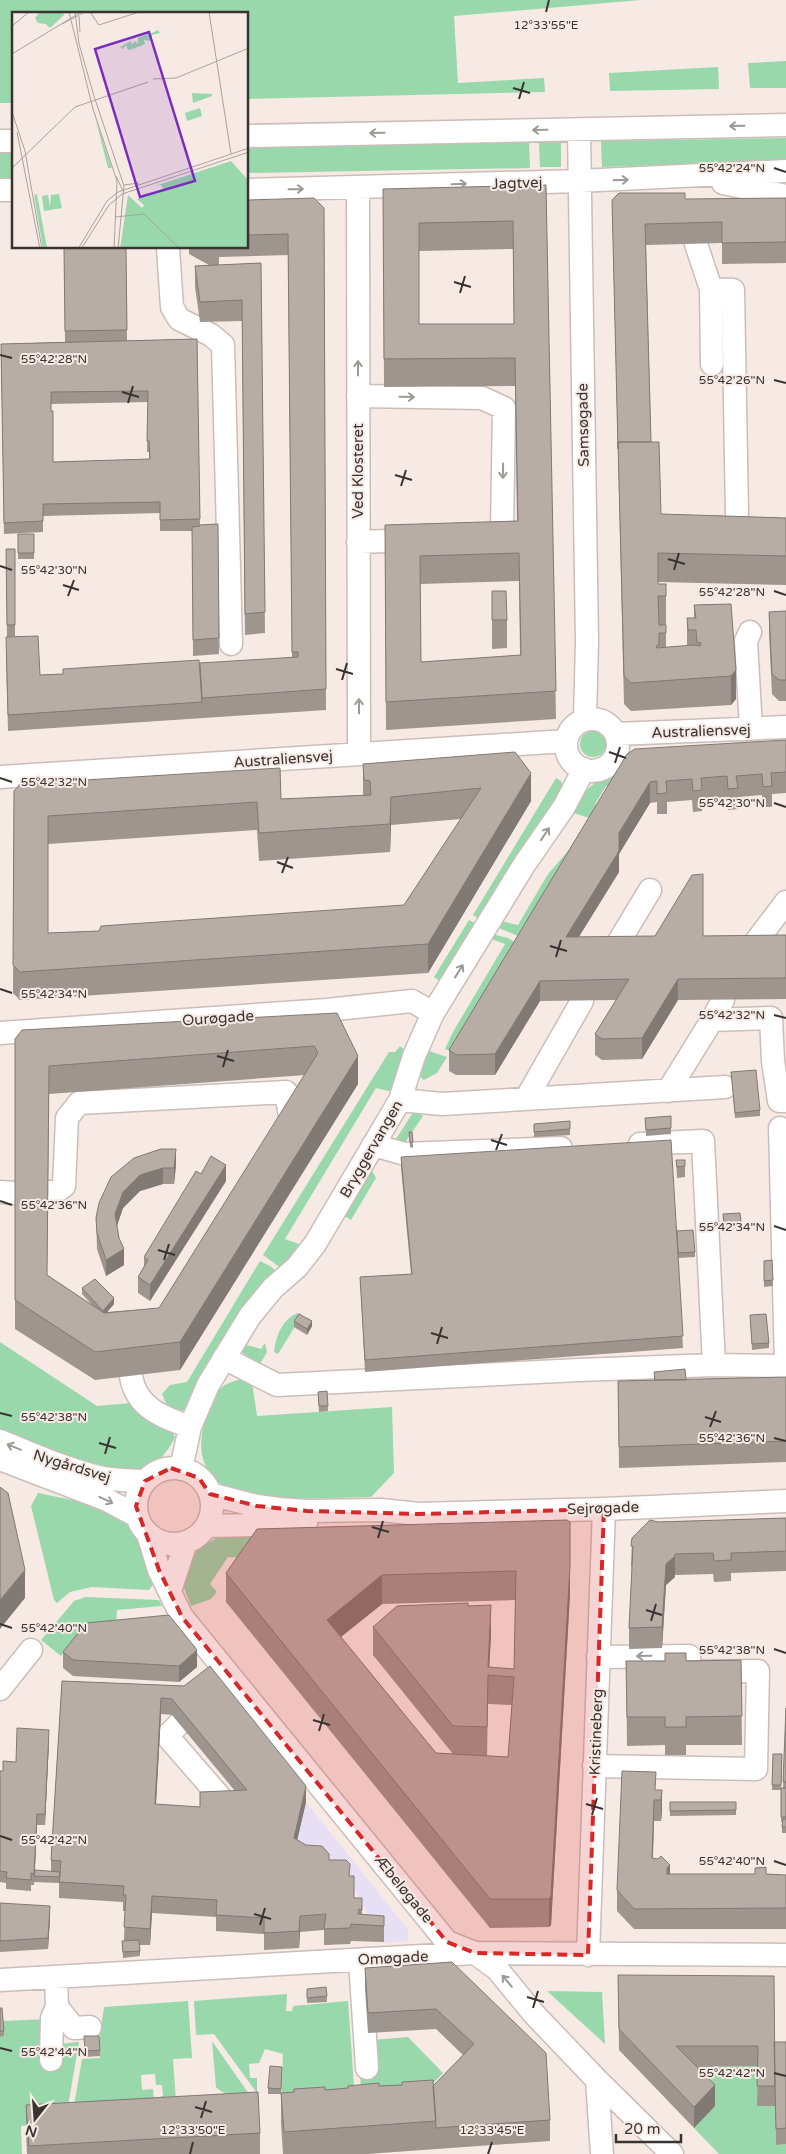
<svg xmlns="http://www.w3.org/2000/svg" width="786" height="2154" viewBox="0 0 786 2154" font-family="'Varela Round',sans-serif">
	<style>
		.commercial { fill: #e7dff4 }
		.green { fill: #98d8ab; fill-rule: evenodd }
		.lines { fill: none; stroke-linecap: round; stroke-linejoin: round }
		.minor-casing { stroke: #cbbeb9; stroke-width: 25 }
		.minor { stroke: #fff; stroke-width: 22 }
		.wall { fill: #9d958e; fill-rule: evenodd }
		.shaded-wall { fill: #807974 }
		.building { fill: #b7ada5; stroke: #807974; fill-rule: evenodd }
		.oneway { stroke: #9c9a98 }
		.marked { fill: #d62828; fill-opacity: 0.2; stroke: #d62828; stroke-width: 4; stroke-dasharray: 10 6; stroke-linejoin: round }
		.ticks { fill: none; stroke: #393432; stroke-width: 2 }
		.labels { text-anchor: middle; stroke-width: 4; stroke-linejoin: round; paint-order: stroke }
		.street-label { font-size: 15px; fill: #393432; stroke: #f7eae4 }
		.inset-road { fill: none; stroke: #aba19d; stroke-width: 1 }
		.view { fill: #7b2cbf; fill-opacity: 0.15; stroke: #7b2cbf; stroke-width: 2.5 }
		.inset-edge { fill: none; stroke: #393432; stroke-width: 2.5 }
		.ticks-label { font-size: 12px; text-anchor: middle; fill: #393432; stroke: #f7eae4; stroke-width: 4; stroke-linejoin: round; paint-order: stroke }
	</style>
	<rect width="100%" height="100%" fill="#f7eae4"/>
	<path class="commercial" d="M306,1802L408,1930V1941L384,1943L345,1872L294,1854Z"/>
	<path class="green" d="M0,0H641L454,16L458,83L544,78L545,92L248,99V14H14V103H0Z
		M786,61V88H750L748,63Z
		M718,67L719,89L610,91L609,73Z
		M786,138V161L602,167L601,141Z
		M529,142L530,168L248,173V147Z
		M539,142H561V167H540Z
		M0,152H14V178H0Z
		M580 744a13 13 0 1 1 26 0a13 13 0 1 1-26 0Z
		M621,773L611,788L606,786L595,804L600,807L520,937L499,928L498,924L501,921L518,925L548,874L568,851L589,818L571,812C585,789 594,779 621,773Z
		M556,778L561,781L563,789L483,921L473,915Z
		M469,920L480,926L441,982L434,977Z
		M492,934L508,938L516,943L450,1051L445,1049L453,1032L505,944L489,938Z
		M400,1046L406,1051L395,1087L389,1091L376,1088L285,1239L299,1244L300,1246L297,1252L281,1268L263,1255L389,1052H395Z
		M426,1050L447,1057L437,1073L424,1080L419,1076Z
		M414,1111L423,1116L402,1147L394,1142Z
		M371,1169L376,1178L351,1220L343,1215Z
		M260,1261L272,1267L276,1272L250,1297L184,1410L176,1412L169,1410L162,1394L170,1385L187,1382Z
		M298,1313L302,1315L278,1354L274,1352C276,1336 282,1319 298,1313Z
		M0,1342L97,1406L131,1403L170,1429L175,1437C150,1489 108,1471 66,1457C44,1450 22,1442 0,1435Z
		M265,1343L267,1352L260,1364L241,1352L243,1344L261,1349Z
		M242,1379L252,1382L257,1416L392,1407L394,1473L371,1497C345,1498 318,1498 291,1499C281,1499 267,1502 257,1499C212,1489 191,1464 206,1417C214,1395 217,1384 242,1379Z
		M38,1493L72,1500L74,1495C89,1502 107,1508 121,1517C142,1531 148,1560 155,1582L149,1590L92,1587L70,1592L57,1603L54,1600L31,1506Z
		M260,1531L241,1558L228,1557L210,1584L217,1592L211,1599L191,1606L183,1585L189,1557L197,1549L219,1537Z
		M86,1597L159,1600L162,1606L117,1610L116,1623L82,1629L61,1656L41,1640L74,1601Z
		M547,1991L602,1992L605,2044Z
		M287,1994L286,2011H292L293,2006L348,2001L355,2100L281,2105L283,2054L265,2049L259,2063L249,2064L250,2078H257V2093L214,2034L196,2035L194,2001Z
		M188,2001L192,2058L173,2059L177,2115L71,2123L82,2059L100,2058L99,2041L104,2007ZM155,2074L156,2085H162L163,2096H161V2100L154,2101L153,2089L142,2090L141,2075Z
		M46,2019L58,2044L79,2042L65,2124L21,2126L22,2154H0V2037L4,2036L3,2021Z
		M408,2037L443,2073L427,2090L361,2094L360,2071L372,2040Z
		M212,2041L249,2094C237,2095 226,2097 216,2087Z
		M758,2066L775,2106L776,2145L786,2144V2154H719L694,2128L715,2106L676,2067Z"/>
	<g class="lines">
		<defs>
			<path id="minor" d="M579,130L587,641L585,719
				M248,136L786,125
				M0,141H14
				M723,183L786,196
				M358,187L359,754
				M0,190H14
				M248,190L579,181L786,171
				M696,244L711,289L733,290L737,514
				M168,248L172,307L179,319L211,335L223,345L231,644
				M711,289L712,364
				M358,396L482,398L504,408L502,531L482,536
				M358,542L415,540
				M750,632L746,641L751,729
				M566 745a26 26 0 1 1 52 0a26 26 0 1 1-52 0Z
				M616,734L786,727
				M0,777L566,741
				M745,956L786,902
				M609,958L650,890
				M712,1020L771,1018L773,1061L779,1101H786
				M0,1033L327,1010L412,1001L433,1013
				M668,1091L712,1020L723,1000
				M526,1099L582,1001
				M400,1100L442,1104L725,1087
				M640,1144L703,1141L714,1365
				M373,1145L405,1154L561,1148
				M0,1192L15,1193
				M48,1192H56L64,1186L67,1118L79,1103L286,1092L289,1111L297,1116
				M224,1358L277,1385L579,1370L714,1365L786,1366L780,1128
				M131,1376C136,1408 163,1417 190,1427
				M0,1441C32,1454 65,1469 99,1477C114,1481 129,1480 145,1481
				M0,1459L107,1500L137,1516
				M136 1506a38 38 0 1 1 76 0a38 38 0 1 1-76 0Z
				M181,1469L190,1427L208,1385L250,1316L273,1288L297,1267L315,1244L400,1100L414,1056L433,1013L524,865L564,807L584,769
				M210,1494L257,1506L279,1509L307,1511L381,1510L419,1514L604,1509L786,1501
				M207,1526L306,1524
				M148,1534L159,1570L182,1617L447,1942L475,1953L497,1969L534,2014L597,2080L672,2154
				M170,1591L186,1542
				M0,1689L31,1650
				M180,1723L167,1736L220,1797
				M594,1766L756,1769L758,1671L689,1672V1656L598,1657
				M588,1955L604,1509
				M360,1960L367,2068
				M56,1977L57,2007L74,2028L90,2027
				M0,1980L475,1953L786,1955
				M51,2060L52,2018L57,2007
				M597,2080L602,2154"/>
		</defs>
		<use href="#minor" class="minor-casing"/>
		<use href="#minor" class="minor"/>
	</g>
	<path class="wall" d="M546,185L556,719L386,730L385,525L517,521L515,386L384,387L383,189ZM513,249L514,324H419V251ZM519,581L520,655L421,662L420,584Z
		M786,198V263L722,264V243L646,245L651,442L661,514L786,518V585L658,582V584L666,596V625L659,624L666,625V647L687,646V618H694V605L731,604L736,699L731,705L631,711L624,704L612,200Z
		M248,200L324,208L326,710L8,731L6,653L40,675L200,670L292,657L288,255L219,257V265L261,263L265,633L245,635L242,321L200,322L195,287V266L209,265L189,254V248H248Z
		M64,248H126L127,341L197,339L200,525L218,524L219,654L193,656L192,531H160V513L43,516V532L4,534L1,344L65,342ZM148,402L147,452H149V459L53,462L51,404Z
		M18,534H34V559H18Z
		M6,549H15V636L7,637Z
		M492,591L507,620V648L492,649Z
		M786,611V701H779L772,694L769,633V612Z
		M786,740V793L772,794V807H763L762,795L738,797V809L728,810L727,797L702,799V811L693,812L692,800L667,802V814H657V802L650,803L619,854V872L579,937L786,935V999L678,1000L642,1059L602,1060L595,1055V1034L616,1000L540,1001L495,1075H456L449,1071V1050L627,754Z
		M515,752L531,801L428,973L20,1000L13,993L14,791L281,799L363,795V764ZM461,819L404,905L99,931L48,933V844L257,830L259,861L390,852L391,825Z
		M337,1013L358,1084L180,1370L95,1380L15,1329V1039ZM305,1075L159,1308L107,1312L114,1304L82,1288V1294L93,1306L47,1275L49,1094Z
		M731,1072L760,1110V1116L735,1118Z
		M645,1118L671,1128V1134L646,1136Z
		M534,1124L570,1129V1135L534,1137Z
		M409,1132H412L413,1148L410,1147Z
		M401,1157L677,1231L695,1252V1257L678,1258L683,1348L365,1372L360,1277L411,1274L401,1168Z
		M676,1160L685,1166V1177L677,1178Z
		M176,1165L174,1184H163L140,1191L123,1208L117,1226L119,1238L124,1265L106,1276L97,1249L96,1218L111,1177Z
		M201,1174L226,1181L150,1301L138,1293V1277L144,1267V1257Z
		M740,1213L741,1228L724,1229L723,1214Z
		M772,1260L773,1286L764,1287V1261Z
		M750,1315L769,1343V1348L752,1350Z
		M294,1321L312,1326L307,1335L294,1327Z
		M654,1372L686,1380L786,1377V1462L619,1468L618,1381L654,1380Z
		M327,1391L328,1411L319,1412L318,1392Z
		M786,1518V1571L731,1573V1581L714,1582L713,1574L675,1575V1577L666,1585L662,1648L629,1649V1628L632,1567H631L632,1538L658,1522Z
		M567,1520L570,1594L551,1925L549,1927L490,1928L226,1602V1573ZM516,1600L514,1669L489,1667L491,1634L468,1606L373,1627V1655L453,1754L436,1753L341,1637L382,1604ZM488,1704L512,1705L508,1757L487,1756Z
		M63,1652L197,1667L179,1682L73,1676L63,1668Z
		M741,1660L742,1745H686V1755H665V1745L627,1746L626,1661Z
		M62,1681L184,1686L306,1802L297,1840L329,1860L350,1876L354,1898H362V1915L384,1916V1942L351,1941L350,1944L324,1945V1930L300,1932L299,1948L264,1950V1934L216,1931V1917L152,1913L150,1945H140V1956L123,1958L122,1941H124L125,1911H123V1902L59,1898V1883L34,1882V1880V1885H31V1891L6,1889V1883L0,1882V1771H3L16,1762L49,1741L45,1825H37L35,1870L51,1871V1860ZM161,1714L172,1715L235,1791L200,1807L156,1804Z
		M786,1708V1833H782V1822H781V1788H783Z
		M773,1754H782L781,1790H772Z
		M656,1790H662V1811L661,1821H654L653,1858L670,1874H766L786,1875V1929H634L617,1911V1890Z
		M670,1802H736V1815L670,1816Z
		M0,1903L50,1917L48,1949L0,1952Z
		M452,1962L550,2120V2141L367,2154H283L281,2122V2093L379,2086H433L463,2055L436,2029L368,2033L365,1989V1968Z
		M618,1975L774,2042H786V2144L776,2145L775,2101V2106H757L758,2066L697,2067L715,2106L694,2128L619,2050Z
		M307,1989L327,1996V2002L307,2003Z
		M0,2008L4,2031V2036L0,2037Z
		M84,2042L100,2050V2056L85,2057Z
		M282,2067L281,2094H268V2088Z
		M26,2105L260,2133V2154H27L26,2133Z"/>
	<path class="shaded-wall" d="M736,670V699L731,705V676Z
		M531,773V801L428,973V944Z
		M650,782V803L619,854V872L566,957V937L619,833Z
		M391,797V825L390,852V824Z
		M678,979V1000L642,1059V1038Z
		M540,981V1001L495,1075V1054Z
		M358,1056V1084L180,1370V1342Z
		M176,1149V1165L174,1184V1168Z
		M226,1165V1181L150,1301V1285Z
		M163,1168V1184L140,1191L123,1208L115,1231V1214L123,1192L140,1175Z
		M124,1249V1265L106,1276V1260Z
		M114,1298V1304L103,1317V1311Z
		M312,1321V1326L307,1335V1329Z
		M675,1556V1577L666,1585L662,1648V1627L666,1564Z
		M570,1566V1594L551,1925L549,1927V1899Z
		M25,1570V1598L0,1629V1600Z
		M382,1575V1604L327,1648V1620Z
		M491,1605V1634L489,1676H488Z
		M197,1650V1667L179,1682V1666Z
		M161,1698V1714L155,1821V1804Z
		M49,1730V1741L45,1825V1814Z
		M306,1786V1802L294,1854V1838Z
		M662,1790V1811L661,1821V1800Z
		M654,1800V1821L652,1879V1858Z
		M37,1814V1825L34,1885V1874Z
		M670,1865V1886L667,1888V1868Z
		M152,1896V1913L150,1945V1929Z
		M50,1906V1917L48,1949V1938Z
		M300,1916V1932L299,1948V1931Z
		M715,2085V2106L694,2128V2107Z"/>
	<path class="building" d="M546,185L556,691L386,702L385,525L518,521L515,358L384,359L383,189ZM513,221L514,324H419V223ZM519,553L521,655L421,662L420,556Z
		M619,193H685V199L786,198V242L722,243V222L645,224L651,442H618V449L612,200Z
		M314,198L324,208L326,689L202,698L200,663L298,657V652H292L288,234L248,235V200Z
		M64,248H126L127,330L65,331Z
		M261,263L265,612L245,614L242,300L200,302L195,266Z
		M197,339L200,519L160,520V502L43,504V521L4,523L1,344ZM148,391L147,441H149L150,459L53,462V411H51V392Z
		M618,442H659L661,514L786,518V556L658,553V584H666V596H658L659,625H666V633H659V645L656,646L657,648L693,645L700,646L701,643L697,642L696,630H688L687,618H696L694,605L731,604L736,670L731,676L631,683L624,676Z
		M218,524L219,638L193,640L192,527L200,526V525Z
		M18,534H34V553H18Z
		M6,549H15V625H7Z
		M492,591H506L507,620H492Z
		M786,611V680H779L772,674L769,612Z
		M38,636L40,675L63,674V669L199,660L202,702L8,715L6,637Z
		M786,740V772L771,773L772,786L763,787L762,774L736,776L738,788L728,789L727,776L701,778L702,790L693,791L692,779L666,781L667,793L657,794V781L650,782L619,833V851L566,937L655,936L692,875L703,874V936L786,935V978L678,979L642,1038L602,1039L595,1034L629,979L540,981L495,1054L456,1055L449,1050L627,754L635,749Z
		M515,752L531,773L428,944L20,972L13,965L14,791L20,784L280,768L281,799L371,795L370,781L364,780L363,764ZM481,788L404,905L101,926L99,931L48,933V816L257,802L259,833L390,824L391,797Z
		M337,1013L358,1056L180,1342L95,1352L15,1300V1039L22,1030ZM314,1046L318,1053L159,1308L104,1313L47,1275L49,1066Z
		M756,1070L760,1110L735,1113L731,1072Z
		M671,1116V1128L646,1130L645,1118Z
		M570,1121V1129L534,1132V1124Z
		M409,1132H412L413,1142H410Z
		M671,1140L683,1336L365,1360L360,1277L412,1274L401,1157Z
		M161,1149H176L174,1168H163L140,1175L123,1192L115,1214L119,1238L124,1249L106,1260L97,1233L96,1218L99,1203L111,1177L134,1158Z
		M211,1156L226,1165L150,1285L138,1277L148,1260L144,1257L196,1171L201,1174Z
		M676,1160H685V1166L677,1167Z
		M740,1213L741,1222L724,1224L723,1214Z
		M693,1230L695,1252L678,1253L677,1231Z
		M772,1260L773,1280L764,1281V1261Z
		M95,1279L114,1298L103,1311L82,1288Z
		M299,1314L312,1321L307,1329L294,1321Z
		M766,1314L769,1343L752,1344L750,1315Z
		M685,1369L686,1380H655L654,1372Z
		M786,1377V1441L619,1447L618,1381Z
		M327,1391L328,1406H319L318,1392Z
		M0,1487L8,1493L25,1570L0,1600Z
		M786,1518V1551L731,1553V1560L714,1561L713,1553L675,1554V1556L666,1564L662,1627L629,1628L633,1546H631L632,1538L650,1520L658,1522Z
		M567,1520L570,1522V1566L551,1896L549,1899H490L226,1573L257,1529ZM516,1571L514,1669L488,1667L491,1605L468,1606V1603L397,1606L373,1627L453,1726L487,1727L488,1675L514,1677L508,1757L436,1753L327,1620L382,1575Z
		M169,1615L197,1650L179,1666L73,1660L63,1652L86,1623Z
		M665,1653H686V1661L741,1660L742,1716L686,1717V1727H665V1717H627L626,1661H665Z
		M210,1666L306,1786L294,1838L306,1845L322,1846L329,1854V1860H346L350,1864L349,1876H354V1898H362V1910L359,1909L358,1914L384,1916V1926L351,1924L350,1928L324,1929L326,1914L300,1916L299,1931L264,1933V1918L216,1915L217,1900L152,1896L150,1929L124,1927L126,1895H123L124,1886L59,1882L61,1861L51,1860L62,1681L184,1686ZM161,1698L172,1699L247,1790L200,1792V1807L155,1804Z
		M786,1708V1782H783Z
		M17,1728L49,1730L45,1814H37L34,1874L31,1873V1880L6,1878L7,1872L0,1871V1771H3V1761L16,1762Z
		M773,1754H782L781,1785H772Z
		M622,1771L656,1772L655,1790H662L661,1800H654L652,1858L658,1859L661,1856L670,1865L667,1868V1874H755V1868L766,1867V1874L786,1875V1908L634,1909L617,1890Z
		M781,1788H786V1817H781Z
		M670,1802H736V1810L670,1811Z
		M783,1819H786V1827H782Z
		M35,1870L60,1872V1877L34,1876Z
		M0,1903L50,1906L48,1938L0,1941Z
		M139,1940L140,1951L123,1952L122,1941Z
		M452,1962L546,2053L550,2120L436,2128L433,2086L474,2044L436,2009L368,2013L365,1968Z
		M618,1975L774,1976L775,2086H757L758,2046H676L715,2085L694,2107L619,2029Z
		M326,1987L327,1996L307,1998V1989Z
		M0,2008H2L4,2031H0Z
		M84,2036H99L100,2050L85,2051Z
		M774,2042H786V2128L776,2129Z
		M270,2066L282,2067L281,2089L268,2088Z
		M433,2080L436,2121L284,2132L281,2093L294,2092V2089L325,2087V2090L348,2088V2086L379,2083V2086L402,2085V2082Z
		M258,2092L260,2133L29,2146L26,2105Z"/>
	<defs><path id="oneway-shaft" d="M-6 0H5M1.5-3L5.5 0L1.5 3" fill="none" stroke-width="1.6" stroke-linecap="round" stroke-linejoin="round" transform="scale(1.25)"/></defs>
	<g class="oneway">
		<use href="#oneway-shaft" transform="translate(737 126) rotate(179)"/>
		<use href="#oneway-shaft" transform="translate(540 130) rotate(179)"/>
		<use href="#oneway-shaft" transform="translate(377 133) rotate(179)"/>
		<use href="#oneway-shaft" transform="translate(621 180) rotate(-2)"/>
		<use href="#oneway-shaft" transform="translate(459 184) rotate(-2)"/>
		<use href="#oneway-shaft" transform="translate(296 189) rotate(-1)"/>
		<use href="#oneway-shaft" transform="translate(358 368) rotate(-90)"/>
		<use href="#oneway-shaft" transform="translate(407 397) rotate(1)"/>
		<use href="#oneway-shaft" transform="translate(503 471) rotate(91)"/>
		<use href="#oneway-shaft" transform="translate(359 706) rotate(-90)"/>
		<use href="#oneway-shaft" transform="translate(545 834) rotate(-56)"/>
		<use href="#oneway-shaft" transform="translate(459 971) rotate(-58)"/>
		<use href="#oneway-shaft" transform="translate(14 1447) rotate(-158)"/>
		<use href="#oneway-shaft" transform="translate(106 1500) rotate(25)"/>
		<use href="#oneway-shaft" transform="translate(644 1656) rotate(179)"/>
		<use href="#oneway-shaft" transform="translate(507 1981) rotate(-130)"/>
	</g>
	<path class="marked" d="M171,1468L199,1478L210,1494L257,1506L307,1511L419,1514L604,1509L588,1955L475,1953L447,1942L182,1617L159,1570L136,1506L145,1481Z"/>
	<path class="ticks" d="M546,12L549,0M513,88L530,93M519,99L524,82M774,168L786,172M454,282L471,287M460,293L465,276M0,355L12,358M774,380L786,383M122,392L139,397M128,403L133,386M395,475L412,480M401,486L406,470M668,559L685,564M0,566L12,570M674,570L679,553M63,585L79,590M774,591L786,595M68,596L74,580M336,669L353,674M342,680L347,663M609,752L626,758M615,763L620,747M0,778L12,782M774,803L786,807M277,862L293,868M282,873L288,857M550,946L567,951M556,957L561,940M0,989L12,993M774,1015L786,1018M217,1056L234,1061M223,1067L228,1050M491,1140L507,1145M496,1150L502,1134M0,1201L12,1205M774,1226L786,1230M158,1250L175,1255M164,1260L169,1244M431,1333L448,1338M437,1344L442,1327M0,1413L12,1416M705,1417L721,1422M710,1427L716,1411M774,1438L786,1441M99,1443L116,1448M105,1454L110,1437M372,1527L389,1532M378,1538L383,1521M646,1610L662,1615M651,1621L656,1604M0,1624L12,1628M774,1649L786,1653M313,1720L330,1725M319,1731L324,1714M586,1804L603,1809M592,1815L597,1798M0,1836L12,1840M774,1861L786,1865M254,1914L271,1919M260,1925L265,1908M527,1997L544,2002M533,2008L538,1991M0,2048L12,2051M774,2073L786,2076M195,2107L212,2112M201,2118L206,2101M190,2154L193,2142M488,2154L492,2142"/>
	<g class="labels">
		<g class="street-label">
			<text transform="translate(517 183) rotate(-2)" y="5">Jagtvej</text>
			<text transform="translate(583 425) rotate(-91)" y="5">Samsøgade</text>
			<text transform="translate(358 471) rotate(-90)" y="5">Ved Klosteret</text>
			<text transform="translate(701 731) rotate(-2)" y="5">Australiensvej</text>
			<text transform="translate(283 759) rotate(-4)" y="5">Australiensvej</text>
			<text transform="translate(218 1018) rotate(-4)" y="5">Ourøgade</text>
			<text transform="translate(371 1149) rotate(-60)" y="5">Bryggervangen</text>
			<text transform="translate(72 1466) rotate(17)" y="5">Nygårdsvej</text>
			<text transform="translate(603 1508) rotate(-2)" y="5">Sejrøgade</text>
			<text transform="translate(596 1732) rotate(-88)" y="5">Kristineberg</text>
			<text transform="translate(404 1889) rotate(51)" y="5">Æbeløgade</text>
			<text transform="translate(393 1958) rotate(-3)" y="5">Omøgade</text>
		</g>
	</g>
	<g transform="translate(12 12)">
		<rect width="236" height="236" fill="#f7eae4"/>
		<path d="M28,0H51L52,3L38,16L34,12L26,11L23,6ZM135,18L138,22L146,18L148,21L140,23V29L132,28L133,32L121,37L116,38L114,33L111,37L108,35L119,29L120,33L123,29L126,32V26L136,22ZM180,81L200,82V84L181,91ZM188,96L190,104L175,109L173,101ZM83,105L100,156H96ZM219,149L236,168V236L108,237L116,183L130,196L132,193L125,187L151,177L149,173L143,174ZM25,182L35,236H31L22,183ZM47,182L50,196L32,199L30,184L36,183L38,195L39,183Z" fill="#98d8ab"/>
		<path class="inset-road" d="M57,0L81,97L105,169L102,237M63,0L67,32L82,84L112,174L106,237M78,0L87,13M197,0L219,142M67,4L68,20M50,12L73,0M87,13L127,0M0,14L17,0M0,42L69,0M141,67L164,66L237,36M0,100L13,139L30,237M5,120L28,237M0,156L63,95L136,70M104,164L111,179M112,173L127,171M103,205L132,202L168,237M66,237L95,189L106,180L237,136M69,237L97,193L110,182L237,140"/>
		<path class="view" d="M137,20L183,169L128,185L83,37Z"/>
		<rect width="236" height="236" class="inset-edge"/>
	</g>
	<g class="ticks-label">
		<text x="546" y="29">12°33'55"E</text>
		<text x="732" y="172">55°42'24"N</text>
		<text x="54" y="363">55°42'28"N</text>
		<text x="732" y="384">55°42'26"N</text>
		<text x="54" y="574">55°42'30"N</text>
		<text x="732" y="596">55°42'28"N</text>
		<text x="54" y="786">55°42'32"N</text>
		<text x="732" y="807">55°42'30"N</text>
		<text x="54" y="998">55°42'34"N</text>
		<text x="732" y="1019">55°42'32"N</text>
		<text x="54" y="1209">55°42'36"N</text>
		<text x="732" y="1231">55°42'34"N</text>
		<text x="54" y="1421">55°42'38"N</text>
		<text x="732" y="1442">55°42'36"N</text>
		<text x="54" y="1632">55°42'40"N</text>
		<text x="732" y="1654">55°42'38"N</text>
		<text x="54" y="1844">55°42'42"N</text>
		<text x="732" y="1865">55°42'40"N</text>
		<text x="54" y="2056">55°42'44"N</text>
		<text x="732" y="2077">55°42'42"N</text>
		<text x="193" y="2134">12°33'50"E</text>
		<text x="492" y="2134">12°33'45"E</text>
	</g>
	<g transform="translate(35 2119) rotate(197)" stroke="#f7eae4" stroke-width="4" paint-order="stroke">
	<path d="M0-4L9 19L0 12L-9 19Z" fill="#393432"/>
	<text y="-8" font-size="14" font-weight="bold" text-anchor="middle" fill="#393432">N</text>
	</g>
	<path d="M616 2134v8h65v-8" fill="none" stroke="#393432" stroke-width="2.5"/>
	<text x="624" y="2134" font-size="15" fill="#393432" stroke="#f7eae4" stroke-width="4" paint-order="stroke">20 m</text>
</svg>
